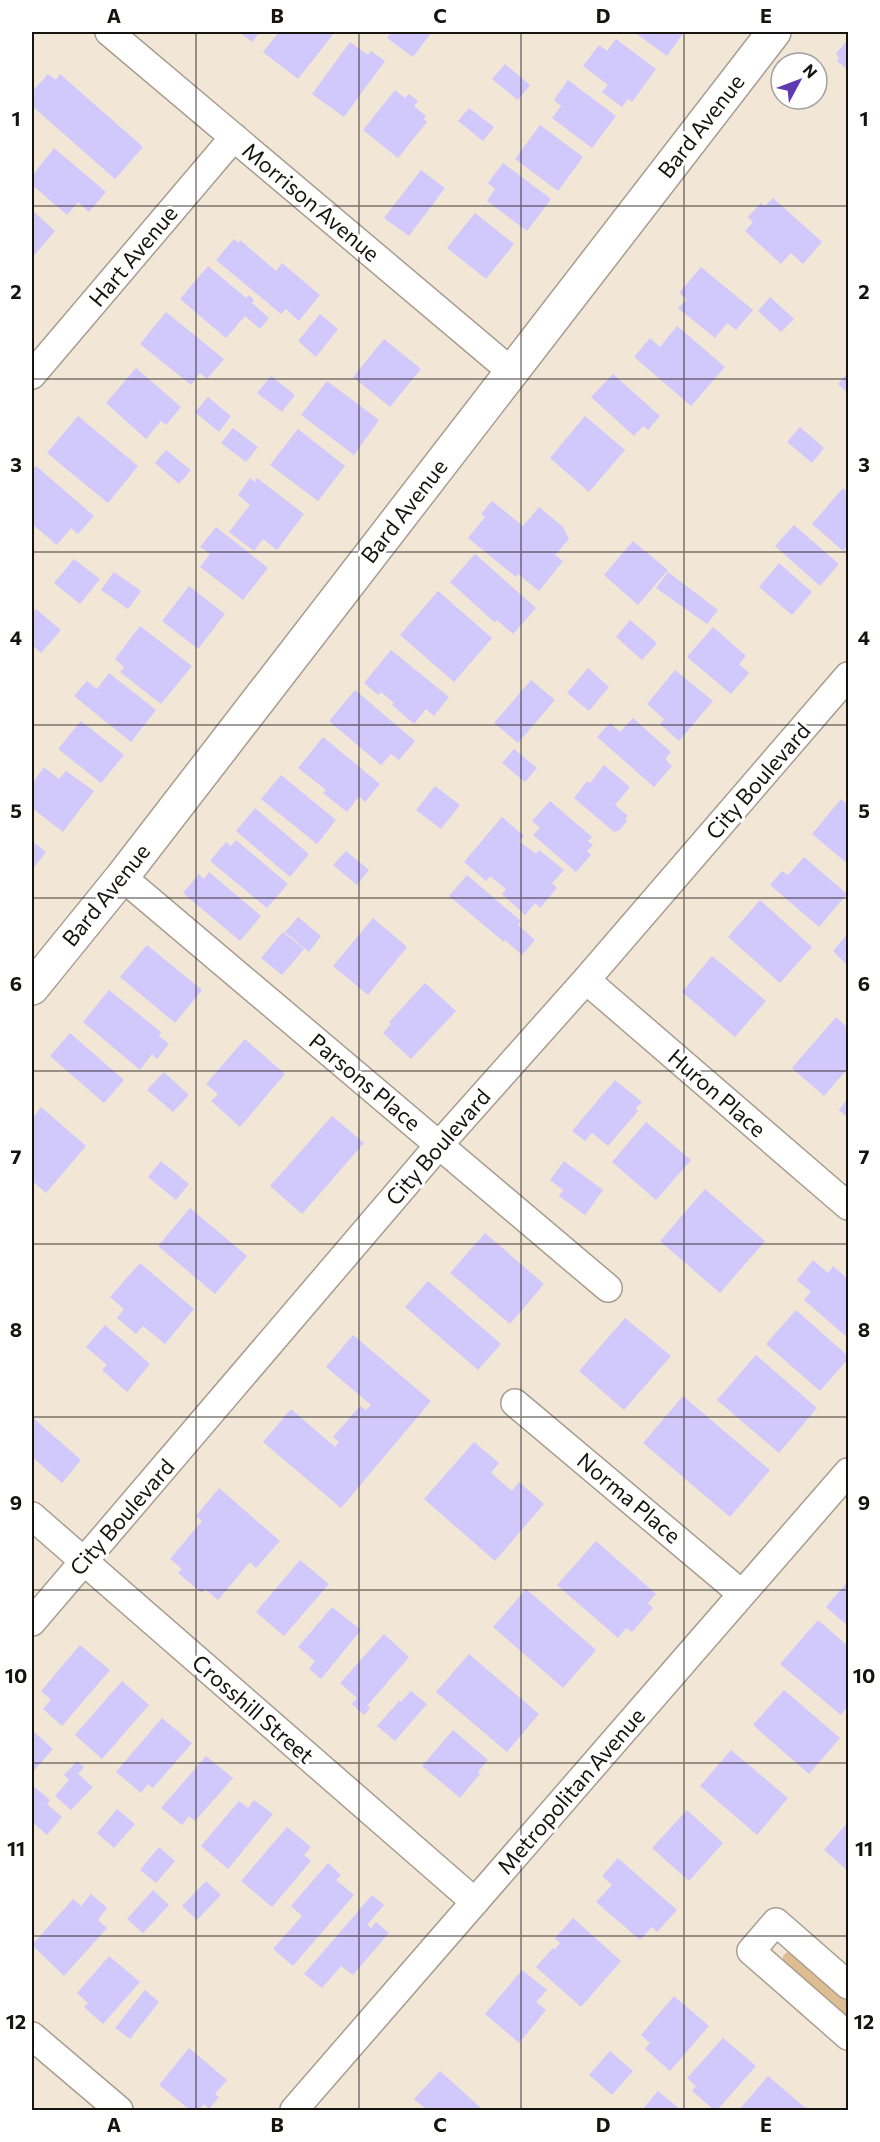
<svg xmlns="http://www.w3.org/2000/svg" width="880" height="2142" viewBox="0 0 880 2142" font-family="Commissioner,sans-serif">
	<style>
		.green { fill: #ddbd91 }
		.building { fill: #d1c8fc }
		.lines { fill: none; stroke-linecap: round; stroke-linejoin: round }
		.minor-casing { stroke: #a89d8e; stroke-width: 30 }
		.tertiary-casing { stroke: #a89d8e; stroke-width: 36 }
		.minor { stroke: #fff; stroke-width: 27 }
		.tertiary { stroke: #fff; stroke-width: 33 }
		.grid { fill: none; stroke: #17130e; stroke-width: 1.5; stroke-opacity: 0.55 }
		.labels { text-anchor: middle; stroke-width: 6; stroke-linejoin: round; paint-order: stroke }
		.street-label { font-size: 22px; fill: #17130e; stroke: #fff }
		.neatline { fill: none; stroke: #17130e; stroke-width: 2 }
		.grid-label { font-size: 20px; text-anchor: middle; font-weight: bold; fill: #17130e }
	</style>
	<rect width="100%" height="100%" fill="#f2e6d7"/>
	<path class="green" d="M787,1952L796,1955L848,2001V2021L783,1963V1956Z"/>
	<path class="building" d="M239,32H260L252,42Z
		M279,32H335L298,79L263,52Z
		M392,32H432L413,57L387,38Z
		M634,32H684L667,56Z
		M616,39L656,69L632,102L628,99L622,107L602,92L608,85L583,66L599,45L607,51Z
		M350,42L368,55L371,51L385,61L344,117L312,94Z
		M846,42L848,43V70L837,61L839,58L836,53Z
		M505,64L530,85L518,100L492,79Z
		M48,74L56,80L60,74L143,147L115,179L32,106V92Z
		M568,80L616,116L592,148L552,118L561,106L554,100Z
		M395,90L405,98L409,94L418,101L414,106L426,116L424,119L427,122L398,158L363,130Z
		M469,108L494,127L483,141L458,121Z
		M540,125L583,157L558,191L515,159Z
		M54,148L106,192L89,212L78,202L67,215L32,185V176Z
		M503,163L551,199L527,231L487,201L495,189L488,183Z
		M421,170L445,188L409,236L384,218Z
		M773,198L822,242L803,264L791,253L781,264L745,231L753,222L748,217L761,203L765,206Z
		M32,210L55,231L32,258Z
		M475,213L514,244L486,279L447,248Z
		M234,239L239,243L240,240L276,271L282,263L320,295L299,321L286,309L281,314L216,260Z
		M208,266L246,298L249,295L254,300L252,303L269,318L260,329L245,316L226,338L180,299Z
		M701,267L753,310L736,330L727,323L715,338L678,308L687,299L679,293Z
		M770,297L794,319L781,332L758,311Z
		M166,312L224,359L207,379L200,373L191,385L140,344Z
		M320,314L338,329L316,357L298,341Z
		M677,326L725,367L691,406L634,357L650,338L660,347Z
		M384,339L421,369L390,407L353,377Z
		M136,368L181,407L166,425L161,421L146,439L106,403Z
		M848,372V393L838,384Z
		M613,374L660,416L648,430L643,426L634,436L591,397Z
		M271,376L295,395L282,412L257,393Z
		M327,381L379,420L354,455L301,415Z
		M208,397L231,416L219,432L195,412Z
		M78,416L138,466L108,503L47,453Z
		M585,416L625,450L589,492L550,458Z
		M800,427L824,448L812,463L787,442Z
		M233,428L258,447L246,462L221,443Z
		M298,429L345,466L318,501L270,465Z
		M166,450L191,470L179,484L155,463Z
		M36,466L94,516L78,534L71,528L57,545L32,524V496L34,494L32,492V471Z
		M250,478L255,482L257,478L304,514L277,550L263,539L254,551L229,532L250,505L238,495Z
		M843,488L848,493V545L843,551L812,524Z
		M492,501L523,526L539,507L563,527L569,539L555,555L563,561L539,591L518,574L516,577L468,538L485,517L481,514Z
		M794,525L839,564L820,586L775,546Z
		M216,527L268,568L243,600L200,567L210,554L200,547Z
		M633,541L668,570L638,605L604,575Z
		M475,554L536,608L513,634L497,620L495,622L493,621L450,582Z
		M74,559L100,579L80,604L54,583Z
		M779,563L812,592L792,615L759,587Z
		M114,572L141,591L128,609L101,590Z
		M668,572L718,610L707,624L656,588Z
		M189,586L225,614L198,649L162,621Z
		M438,591L492,638L454,682L400,635Z
		M36,609L61,630L41,653L32,645V615Z
		M630,620L657,643L642,660L616,637Z
		M140,626L192,666L161,704L120,672L124,667L115,659Z
		M713,627L746,656L739,664L749,673L731,694L687,657Z
		M391,650L449,697L434,716L426,709L414,724L392,705L394,703L381,692L378,695L364,683Z
		M588,668L609,687L589,711L567,693Z
		M675,670L713,701L679,741L660,724L664,719L647,704Z
		M109,673L156,710L131,742L74,696L87,681L97,689Z
		M531,680L555,700L518,743L494,723Z
		M355,690L415,741L399,760L391,754L381,765L329,721Z
		M633,718L671,752L665,759L672,766L654,787L597,737L610,723L620,732Z
		M81,721L124,755L101,783L58,749Z
		M323,737L380,784L365,802L359,796L347,812L323,793L326,790L298,768Z
		M514,749L537,768L525,782L502,763Z
		M604,765L630,787L615,805L628,816L625,819L627,821L620,830L614,832L574,798L587,781L590,783Z
		M44,767L59,779L66,771L94,791L63,832L32,808V784Z
		M281,775L336,820L317,844L261,799Z
		M435,786L460,805L441,829L416,810Z
		M841,799L848,805V864L812,834Z
		M550,801L592,837L588,841L593,845L587,851L591,855L576,872L533,835L540,828L532,821Z
		M255,808L309,854L290,877L236,831Z
		M502,817L524,836L519,841L536,854L539,850L564,870L552,883L557,888L540,908L535,903L525,915L502,894L506,889L490,876L486,881L464,862Z
		M236,840L288,884L267,908L210,861L226,842L231,846Z
		M32,841L46,852L32,870Z
		M346,851L369,870L357,885L333,865Z
		M804,857L847,894L819,927L770,885L782,871L788,875Z
		M209,872L261,916L240,941L183,893L199,874L204,879Z
		M467,875L521,921L518,925L535,940L522,955L505,940L504,942L449,896Z
		M760,900L812,947L780,983L728,937Z
		M298,917L321,936L309,952L285,932Z
		M373,918L407,947L368,995L333,966Z
		M283,932L304,949L282,975L261,958Z
		M848,933V966L833,951Z
		M147,945L202,990L175,1023L120,977Z
		M712,956L766,1001L735,1037L682,992Z
		M425,983L456,1011L411,1059L383,1033L391,1024L389,1022Z
		M109,990L161,1032L159,1036L169,1044L157,1059L152,1054L140,1070L83,1022Z
		M836,1017L848,1028V1068L824,1096L792,1068Z
		M70,1033L124,1080L104,1103L50,1056Z
		M245,1039L285,1074L240,1127L211,1101L218,1094L206,1084Z
		M164,1072L189,1095L173,1112L147,1090Z
		M615,1080L642,1102L636,1108L638,1111L608,1146L592,1133L585,1141L572,1131Z
		M848,1098V1118L839,1110Z
		M41,1107L86,1146L46,1193L32,1181V1119Z
		M332,1116L364,1143L302,1214L270,1186Z
		M646,1122L691,1160L656,1200L612,1162Z
		M161,1161L189,1184L176,1200L148,1177Z
		M564,1161L603,1190L585,1215L559,1196L563,1190L550,1180Z
		M705,1189L765,1241L720,1293L660,1241Z
		M190,1208L247,1256L215,1294L158,1246Z
		M485,1233L544,1284L510,1324L450,1273Z
		M813,1260L828,1273L833,1266L848,1279V1338L804,1300L811,1292L797,1280Z
		M140,1263L194,1309L165,1344L143,1326L136,1334L117,1318L124,1309L110,1297Z
		M428,1281L501,1344L478,1370L405,1307Z
		M796,1310L848,1356V1359L820,1391L766,1344Z
		M625,1318L671,1356L624,1410L579,1371Z
		M105,1325L150,1364L127,1392L102,1370L107,1365L86,1347Z
		M353,1335L431,1401L341,1508L263,1442L291,1409L335,1447L339,1442L333,1437L360,1406L366,1410L371,1405L326,1367Z
		M756,1355L817,1408L779,1453L717,1400Z
		M683,1396L770,1470L730,1517L643,1443Z
		M32,1417L81,1460L62,1483L32,1457Z
		M474,1442L499,1463L491,1473L512,1491L519,1482L544,1504L495,1561L424,1499Z
		M219,1488L280,1541L256,1568L250,1562L218,1600L205,1589L202,1593L178,1573L182,1569L170,1559L202,1521L196,1516Z
		M596,1541L656,1594L648,1603L653,1608L632,1632L626,1628L618,1638L557,1585Z
		M300,1560L329,1584L284,1636L256,1612Z
		M848,1581V1626L826,1607Z
		M526,1589L596,1650L563,1688L493,1627Z
		M332,1607L361,1630L321,1679L309,1669L315,1661L298,1647Z
		M818,1620L848,1646V1706L841,1715L780,1664Z
		M384,1634L409,1657L367,1706L370,1708L364,1715L352,1704L357,1698L340,1683Z
		M80,1645L110,1670L62,1726L43,1709L51,1700L41,1691Z
		M469,1654L539,1714L507,1752L436,1692Z
		M122,1681L149,1705L102,1759L75,1735Z
		M784,1690L840,1738L809,1774L753,1725Z
		M411,1691L427,1704L395,1741L377,1726L400,1700L401,1702Z
		M162,1718L192,1743L153,1788L148,1784L141,1793L116,1772Z
		M32,1730L53,1749L32,1773Z
		M453,1730L488,1760L478,1772L480,1774L460,1798L422,1766Z
		M731,1750L788,1798L757,1835L700,1786Z
		M206,1756L233,1778L195,1821L189,1816L182,1825L161,1808Z
		M77,1761L84,1767L78,1774L93,1787L71,1810L55,1796L69,1780L64,1775Z
		M32,1785L50,1800L47,1804L62,1817L47,1835L32,1822Z
		M254,1800L273,1814L228,1869L201,1846L239,1801L248,1808Z
		M117,1809L135,1824L114,1848L97,1833Z
		M687,1810L723,1843L689,1881L652,1848Z
		M848,1822V1871L824,1850Z
		M287,1827L311,1847L304,1855L311,1861L272,1907L241,1881Z
		M159,1847L175,1861L156,1883L140,1870Z
		M618,1858L677,1910L657,1932L652,1927L640,1940L596,1902L612,1885L602,1876Z
		M328,1863L341,1875L336,1880L354,1895L293,1966L273,1949L302,1916L291,1906Z
		M206,1881L221,1895L197,1920L182,1906Z
		M153,1890L169,1905L143,1933L127,1919Z
		M91,1894L107,1908L98,1920L107,1928L64,1976L32,1945L73,1899L81,1906Z
		M372,1895L384,1905L367,1925L371,1928L376,1922L389,1933L353,1975L341,1966L322,1988L304,1974Z
		M573,1918L621,1961L581,2007L536,1967L553,1948L555,1949L560,1943L555,1938Z
		M109,1956L140,1982L103,2024L84,2007L88,2003L77,1993Z
		M522,1970L547,1990L536,2002L546,2010L519,2043L485,2014Z
		M145,1990L159,2002L130,2039L115,2028Z
		M674,1996L709,2026L670,2071L645,2049L650,2043L641,2035Z
		M723,2038L756,2066L720,2107L714,2110L692,2091L696,2086L687,2078Z
		M189,2048L227,2080L215,2094L219,2097L209,2109L204,2104L199,2110H190L159,2085Z
		M610,2051L633,2071L612,2095L589,2075Z
		M440,2071L481,2108L479,2110H427L414,2099Z
		M768,2076L808,2110H739Z
		M658,2091L681,2110H642Z"/>
	<g class="lines">
		<defs>
			<path id="minor" d="M109,32L512,372
				M32,375L234,137
				M122,877L608,1288
				M586,980L848,1206
				M515,1403L742,1594
				M32,1516L475,1902
				M32,1622L439,1145L586,980L848,676
				M848,1985L776,1922L751,1951L848,2036
				M32,2036L119,2110
				M294,2110L848,1472"/>
			<path id="tertiary" d="M32,988L122,877L774,32"/>
		</defs>
		<use href="#minor" class="minor-casing"/>
		<use href="#tertiary" class="tertiary-casing"/>
		<use href="#minor" class="minor"/>
		<use href="#tertiary" class="tertiary"/>
	</g>
	<path class="grid" d="M196,32V2110M359,32V2110M521,32V2110M684,32V2110M32,206H848M32,379H848M32,552H848M32,725H848M32,898H848M32,1071H848M32,1244H848M32,1417H848M32,1590H848M32,1763H848M32,1936H848"/>
	<g class="labels">
		<g class="street-label">
			<text transform="translate(701 126) rotate(-52)" y="8">Bard Avenue</text>
			<text transform="translate(311 202) rotate(40)" y="8">Morrison Avenue</text>
			<text transform="translate(133 256) rotate(-50)" y="8">Hart Avenue</text>
			<text transform="translate(404 511) rotate(-52)" y="8">Bard Avenue</text>
			<text transform="translate(758 781) rotate(-49)" y="8">City Boulevard</text>
			<text transform="translate(106 895) rotate(-51)" y="8">Bard Avenue</text>
			<text transform="translate(365 1082) rotate(40)" y="8">Parsons Place</text>
			<text transform="translate(717 1093) rotate(41)" y="8">Huron Place</text>
			<text transform="translate(438 1147) rotate(-49)" y="8">City Boulevard</text>
			<text transform="translate(629 1498) rotate(40)" y="8">Norma Place</text>
			<text transform="translate(122 1517) rotate(-49)" y="8">City Boulevard</text>
			<text transform="translate(253 1709) rotate(41)" y="8">Crosshill Street</text>
			<text transform="translate(571 1791) rotate(-49)" y="8">Metropolitan Avenue</text>
		</g>
	</g>
	<rect width="880" height="2142" fill="none" stroke="#ffffff" stroke-width="66"/>
	<g transform="translate(799 81) rotate(49)"><circle r="28" fill="#ffffff" stroke="#a2a19f" stroke-width="1.5"/>
	<path d="M0-4.5L10 22L0 15L-10 22Z" fill="#5f39b1"/>
	<text y="-9" font-size="16" font-weight="bold" text-anchor="middle" fill="#17130e">N</text>
	</g>
	<rect x="33" y="33" width="814" height="2076" class="neatline"/>
	<g class="grid-label">
		<text x="114" y="23">A</text>
		<text x="277" y="23">B</text>
		<text x="440" y="23">C</text>
		<text x="603" y="23">D</text>
		<text x="766" y="23">E</text>
		<text x="16" y="126">1</text>
		<text x="864" y="126">1</text>
		<text x="16" y="299">2</text>
		<text x="864" y="299">2</text>
		<text x="16" y="472">3</text>
		<text x="864" y="472">3</text>
		<text x="16" y="645">4</text>
		<text x="864" y="645">4</text>
		<text x="16" y="818">5</text>
		<text x="864" y="818">5</text>
		<text x="16" y="991">6</text>
		<text x="864" y="991">6</text>
		<text x="16" y="1164">7</text>
		<text x="864" y="1164">7</text>
		<text x="16" y="1337">8</text>
		<text x="864" y="1337">8</text>
		<text x="16" y="1510">9</text>
		<text x="864" y="1510">9</text>
		<text x="16" y="1683">10</text>
		<text x="864" y="1683">10</text>
		<text x="16" y="1856">11</text>
		<text x="864" y="1856">11</text>
		<text x="16" y="2029">12</text>
		<text x="864" y="2029">12</text>
		<text x="114" y="2132">A</text>
		<text x="277" y="2132">B</text>
		<text x="440" y="2132">C</text>
		<text x="603" y="2132">D</text>
		<text x="766" y="2132">E</text>
	</g>
</svg>
